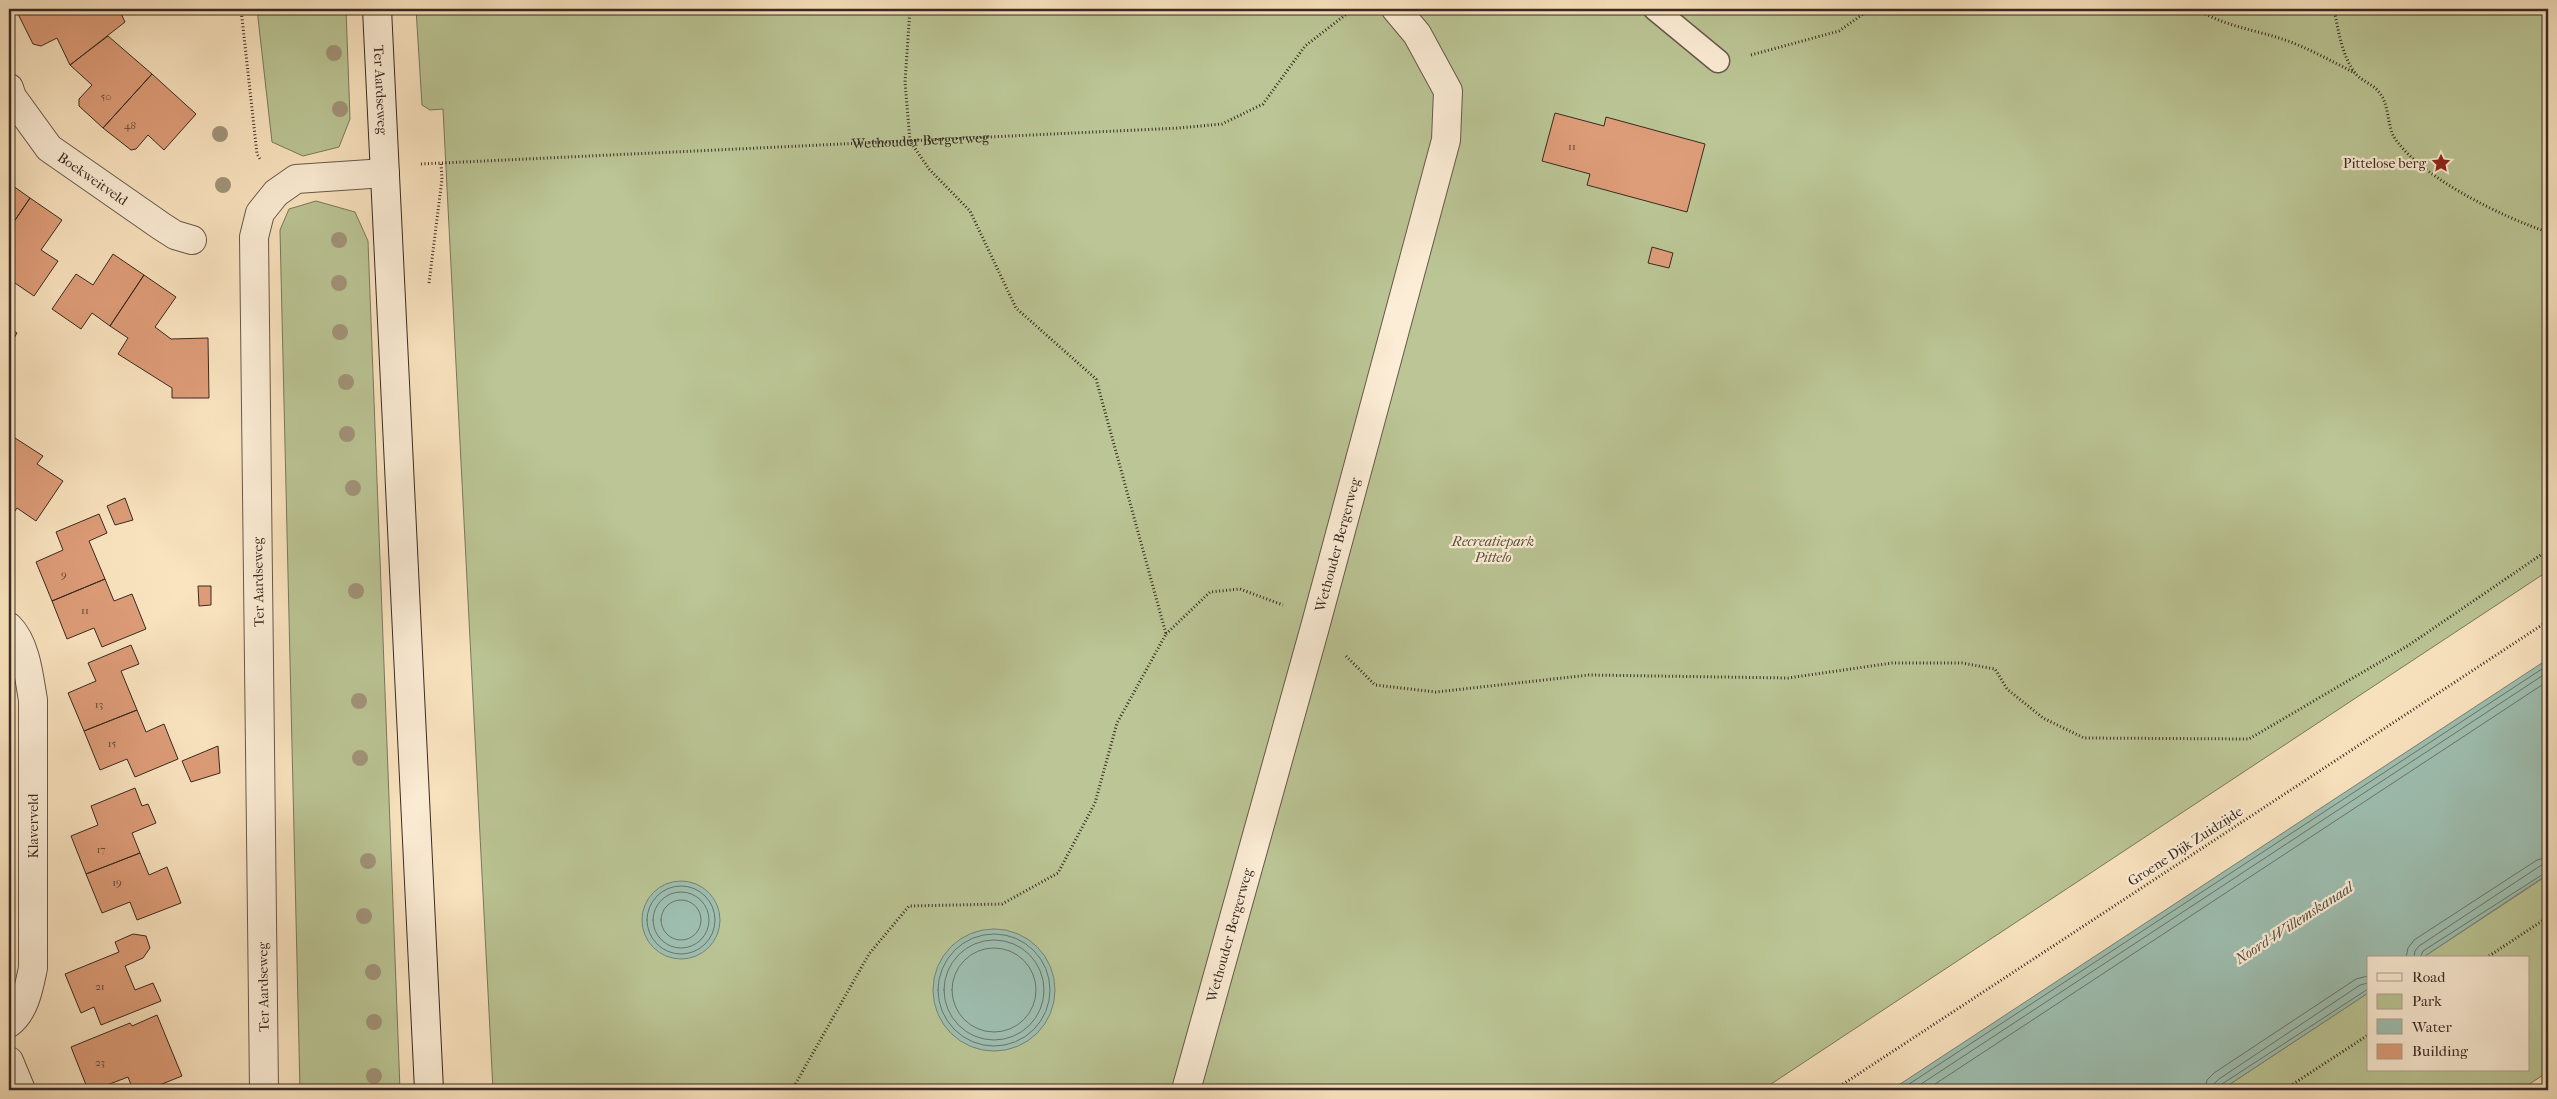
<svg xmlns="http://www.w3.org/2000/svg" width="2557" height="1099" viewBox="0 0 2557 1099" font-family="'IM FELL French Canon',serif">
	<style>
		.green { fill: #bbc595; stroke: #7a785c }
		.water { fill: #9ebfb1; stroke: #758378 }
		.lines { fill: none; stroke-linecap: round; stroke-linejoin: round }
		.shore { stroke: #6b746a; stroke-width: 1 }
		.building { fill: #de9d79; stroke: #382a22 }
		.lane-casing { stroke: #68584a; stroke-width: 25 }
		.street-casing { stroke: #68584a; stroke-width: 30 }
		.secondary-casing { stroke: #382a22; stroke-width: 30 }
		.path { stroke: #382a22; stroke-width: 3; stroke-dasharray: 1 2.5; stroke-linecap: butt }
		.lane { stroke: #fcedd6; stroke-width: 22 }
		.street { stroke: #fcedd6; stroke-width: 28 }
		.secondary { stroke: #fcedd6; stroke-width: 28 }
		.tree { fill: #a19379 }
		.labels { text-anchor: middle; stroke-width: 4.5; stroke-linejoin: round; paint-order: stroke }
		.number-label { font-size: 11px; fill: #624738 }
		.street-label { font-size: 14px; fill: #382a22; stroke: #fcedd6 }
		.poi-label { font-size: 14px; fill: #382a22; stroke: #fcedd6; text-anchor: end }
		.park-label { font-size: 14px; font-style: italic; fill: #59513f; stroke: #fcedd6 }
		.water-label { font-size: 15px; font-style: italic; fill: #524f46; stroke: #fcedd6 }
	</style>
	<rect width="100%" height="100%" fill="#fae4c0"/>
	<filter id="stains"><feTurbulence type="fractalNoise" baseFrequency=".004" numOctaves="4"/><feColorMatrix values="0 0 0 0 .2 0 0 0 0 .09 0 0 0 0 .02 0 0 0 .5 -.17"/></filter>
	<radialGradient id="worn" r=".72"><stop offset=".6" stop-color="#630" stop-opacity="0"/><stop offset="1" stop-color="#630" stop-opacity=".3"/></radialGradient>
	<path class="green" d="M257,9H346L350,119L339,147L303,156L272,142Z
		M416,9H2548V571L1762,1090H493L443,109L430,110L422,105Z
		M316,201L355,212L368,241L400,1090H300L280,230L289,209Z
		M2548,875V1072L2520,1090H2221L2368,993V1070H2528V958H2422Z"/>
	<path class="water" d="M2548,659V874L2422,958H2368V993L2221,1090H1891Z
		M642 920a39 39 0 1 1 78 0a39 39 0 1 1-78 0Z
		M933 990a61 61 0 1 1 122 0a61 61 0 1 1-122 0Z"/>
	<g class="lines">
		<path class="shore" d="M647 920a34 34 0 1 1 68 0a34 34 0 1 1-68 0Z
			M653 920a28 28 0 1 1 56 0a28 28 0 1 1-56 0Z
			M661 920a20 20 0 1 1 40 0a20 20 0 1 1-40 0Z
			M938 990a56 56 0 1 1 112 0a56 56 0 1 1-112 0Z
			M944 990a50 50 0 1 1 100 0a50 50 0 1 1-100 0Z
			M952 990a42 42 0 1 1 84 0a42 42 0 1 1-84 0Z
			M2406,958L2408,948L2414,940L2537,860L2548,857
			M2414,958L2415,951L2419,946L2540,866L2548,864
			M2420,958L2423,951L2548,871
			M1900,1090L2548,665
			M1912,1090L2548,672
			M1926,1090L2548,681
			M2205,1090L2207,1080L2214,1073L2356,979L2368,976
			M2213,1090L2214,1084L2219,1079L2360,985L2368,983
			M2219,1090L2222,1084L2368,989"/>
	</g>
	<path class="building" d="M15,9H30L18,14Z
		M30,9H119L125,22L70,65L57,38L41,46L33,44L18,14Z
		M108,36L152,74L103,128L79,106V99L92,85L70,65Z
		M152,74L196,114L164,150L148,135L136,149L131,150L103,128Z
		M1555,113L1604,126L1606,117L1705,144L1687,212L1587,185L1590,174L1542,161Z
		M9,183L30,198L9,229Z
		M30,198L62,220L41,250L58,261L34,296L9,279V270L15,261L9,257V229Z
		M1652,247L1673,253L1669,268L1648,263Z
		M113,254L144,275L110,326L92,313L81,329L52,309L76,274L93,285Z
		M144,275L176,297L155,327L171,339L208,338L209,398H172V388L118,354L128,338L110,326Z
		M9,328L17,333L9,347Z
		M15,438L43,456L37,464L63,481L36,521L17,508L9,520V447Z
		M125,498L133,520L115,525L107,506Z
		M99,514L107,533L89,541L105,579L52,601L36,562L63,550L56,532Z
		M105,579L114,601L132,594L146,629L102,647L94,628L67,639L52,601Z
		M198,586H211V605L199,606Z
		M131,645L139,664L121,671L137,710L84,731L68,693L96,681L88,663Z
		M137,710L146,732L164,724L178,759L135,777L127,759L100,770L84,731Z
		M218,746L220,773L191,782L182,761Z
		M135,788L142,806L148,804L156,823L132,833L140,853L86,874L71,836L98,825L91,806Z
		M140,853L149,875L167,867L181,903L137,920L130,902L102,913L86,874Z
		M133,934L146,936L150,948L143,958L125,966L135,990L153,983L161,1001L101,1025L94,1007L81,1013L65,974L119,952L115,942Z
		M157,1015L182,1076L147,1090H133L128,1077L94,1090H88L71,1047L130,1023L132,1026Z"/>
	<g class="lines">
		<defs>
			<path id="lane" d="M1655,9L1718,61"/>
			<g id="street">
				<path id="s2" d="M9,88L12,97L49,148L161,226L175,235L192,240"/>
				<path d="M9,627C26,644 29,677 33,700V968C29,987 25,1011 9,1023"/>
				<path d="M9,1061L21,1090"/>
				<path d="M264,1090L254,237L260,213L276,193L296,179L385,173"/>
				<path id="s3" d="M1186,1090L1315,627L1446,140L1448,91L1417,34L1396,9"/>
			</g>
			<g id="secondary">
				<path id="s4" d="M377,9L429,1090"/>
			</g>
		</defs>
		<use href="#lane" class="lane-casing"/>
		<use href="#street" class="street-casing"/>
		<use href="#secondary" class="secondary-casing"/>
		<g class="path">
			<path d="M241,9L257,154L260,159"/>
			<path d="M2196,9C2229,28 2254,29 2288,41C2312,50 2333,62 2355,73"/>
			<path d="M2334,9C2338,29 2342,56 2355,73C2361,81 2373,84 2379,92C2389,104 2387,122 2393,135C2415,175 2506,219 2548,232"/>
			<path d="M1751,55L1839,31L1870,9"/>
			<path id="s1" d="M421,164L1179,128L1222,124L1263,104L1305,46L1353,9"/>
			<path d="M429,283L442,179L441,163"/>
			<path d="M1166,634L1210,592L1240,589L1283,605"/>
			<path d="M1346,656L1375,685L1436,692L1589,675L1788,678L1892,663H1962L1995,669L2007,689L2043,718L2084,738L2249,739L2409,645L2548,550"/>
			<path d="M2486,958L2548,917"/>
			<path d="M792,1090L869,954L909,906L1002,904L1058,873L1095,803L1117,723L1166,634L1096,379L1016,308L970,211L929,169L910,141L905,82L910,9"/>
			<path d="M1834,1090L2548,621"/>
			<path d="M2284,1090L2368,1035"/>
		</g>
		<use href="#lane" class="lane"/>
		<use href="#street" class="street"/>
		<use href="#secondary" class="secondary"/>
	</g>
	<g class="tree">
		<circle cx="334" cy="53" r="8"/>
		<circle cx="340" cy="109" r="8"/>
		<circle cx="220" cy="134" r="8"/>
		<circle cx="223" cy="185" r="8"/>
		<circle cx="339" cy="240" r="8"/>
		<circle cx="339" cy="283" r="8"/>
		<circle cx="340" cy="332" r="8"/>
		<circle cx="346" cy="382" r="8"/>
		<circle cx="347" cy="434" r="8"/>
		<circle cx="353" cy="488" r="8"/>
		<circle cx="356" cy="591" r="8"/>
		<circle cx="359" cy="701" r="8"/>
		<circle cx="360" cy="758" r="8"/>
		<circle cx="368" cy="861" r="8"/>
		<circle cx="364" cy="916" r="8"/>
		<circle cx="373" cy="972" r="8"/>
		<circle cx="374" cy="1022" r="8"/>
		<circle cx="374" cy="1076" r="8"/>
	</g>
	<defs>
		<symbol id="sight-bare" viewBox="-9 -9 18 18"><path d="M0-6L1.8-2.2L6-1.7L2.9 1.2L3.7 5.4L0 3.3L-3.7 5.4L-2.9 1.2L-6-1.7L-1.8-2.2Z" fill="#8f2418" stroke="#fcedd6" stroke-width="2.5" paint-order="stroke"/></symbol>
	</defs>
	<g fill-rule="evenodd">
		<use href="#sight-bare" x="2427" y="149" width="28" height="28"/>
	</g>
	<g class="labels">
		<g class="number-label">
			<text x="106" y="100">50</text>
			<text x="130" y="129">48</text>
			<text x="1572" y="150">11</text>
			<text x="64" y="578">9</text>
			<text x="85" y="614">11</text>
			<text x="99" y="708">13</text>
			<text x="112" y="747">15</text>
			<text x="101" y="853">17</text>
			<text x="117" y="886">19</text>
			<text x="100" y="990">21</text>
			<text x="100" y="1066">23</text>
		</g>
		<g class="street-label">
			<text dy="5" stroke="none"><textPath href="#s4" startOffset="81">Ter Aardseweg</textPath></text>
			<text dy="5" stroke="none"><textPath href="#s1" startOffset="500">Wethouder Bergerweg</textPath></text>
			<text dy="5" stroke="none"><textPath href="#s2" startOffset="126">Boekweitveld</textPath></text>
			<text dy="5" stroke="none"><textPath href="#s3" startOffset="566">Wethouder Bergerweg</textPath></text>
			<text transform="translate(258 582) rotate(-91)" y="5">Ter Aardseweg</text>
			<text transform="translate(33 826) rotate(-90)" y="5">Klaverveld</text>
			<text transform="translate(2185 846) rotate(-33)" y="5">Groene Dijk Zuidzijde</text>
			<text dy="5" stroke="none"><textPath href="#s3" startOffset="161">Wethouder Bergerweg</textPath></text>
			<text transform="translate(263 987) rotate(-91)" y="5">Ter Aardseweg</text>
		</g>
		<g class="poi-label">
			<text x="2426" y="168">Pittelose berg</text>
		</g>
		<g class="park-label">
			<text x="1493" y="546">Recreatiepark<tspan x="1493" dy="16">Pittelo</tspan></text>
		</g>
		<g class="water-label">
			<text transform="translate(2294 923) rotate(-33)" y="5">Noord-Willemskanaal</text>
		</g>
	</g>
	<rect width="2557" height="1099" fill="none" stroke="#fae4c0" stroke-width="30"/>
	<rect x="10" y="10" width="2537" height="1079" fill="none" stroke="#382a22" stroke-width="2.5"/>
	<rect x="15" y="15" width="2527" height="1069" fill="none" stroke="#382a22"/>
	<rect x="2367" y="956" width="162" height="115" fill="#fcedd6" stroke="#ae9f8e"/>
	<rect x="2377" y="973" width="25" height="8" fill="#fcedd6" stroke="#ae9f8e"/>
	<text x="2412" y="982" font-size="15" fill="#382a22">Road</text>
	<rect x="2377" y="994" width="25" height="15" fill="#bbc595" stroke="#ae9f8e"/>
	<text x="2412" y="1006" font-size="15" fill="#382a22">Park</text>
	<rect x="2377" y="1019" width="25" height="15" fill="#9ebfb1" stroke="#ae9f8e"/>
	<text x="2412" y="1032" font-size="15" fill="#382a22">Water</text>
	<rect x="2377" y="1044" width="25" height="15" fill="#de9d79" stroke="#ae9f8e"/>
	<text x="2412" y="1056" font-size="15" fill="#382a22">Building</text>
	<rect width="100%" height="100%" filter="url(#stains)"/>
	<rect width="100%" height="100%" fill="url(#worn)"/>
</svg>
